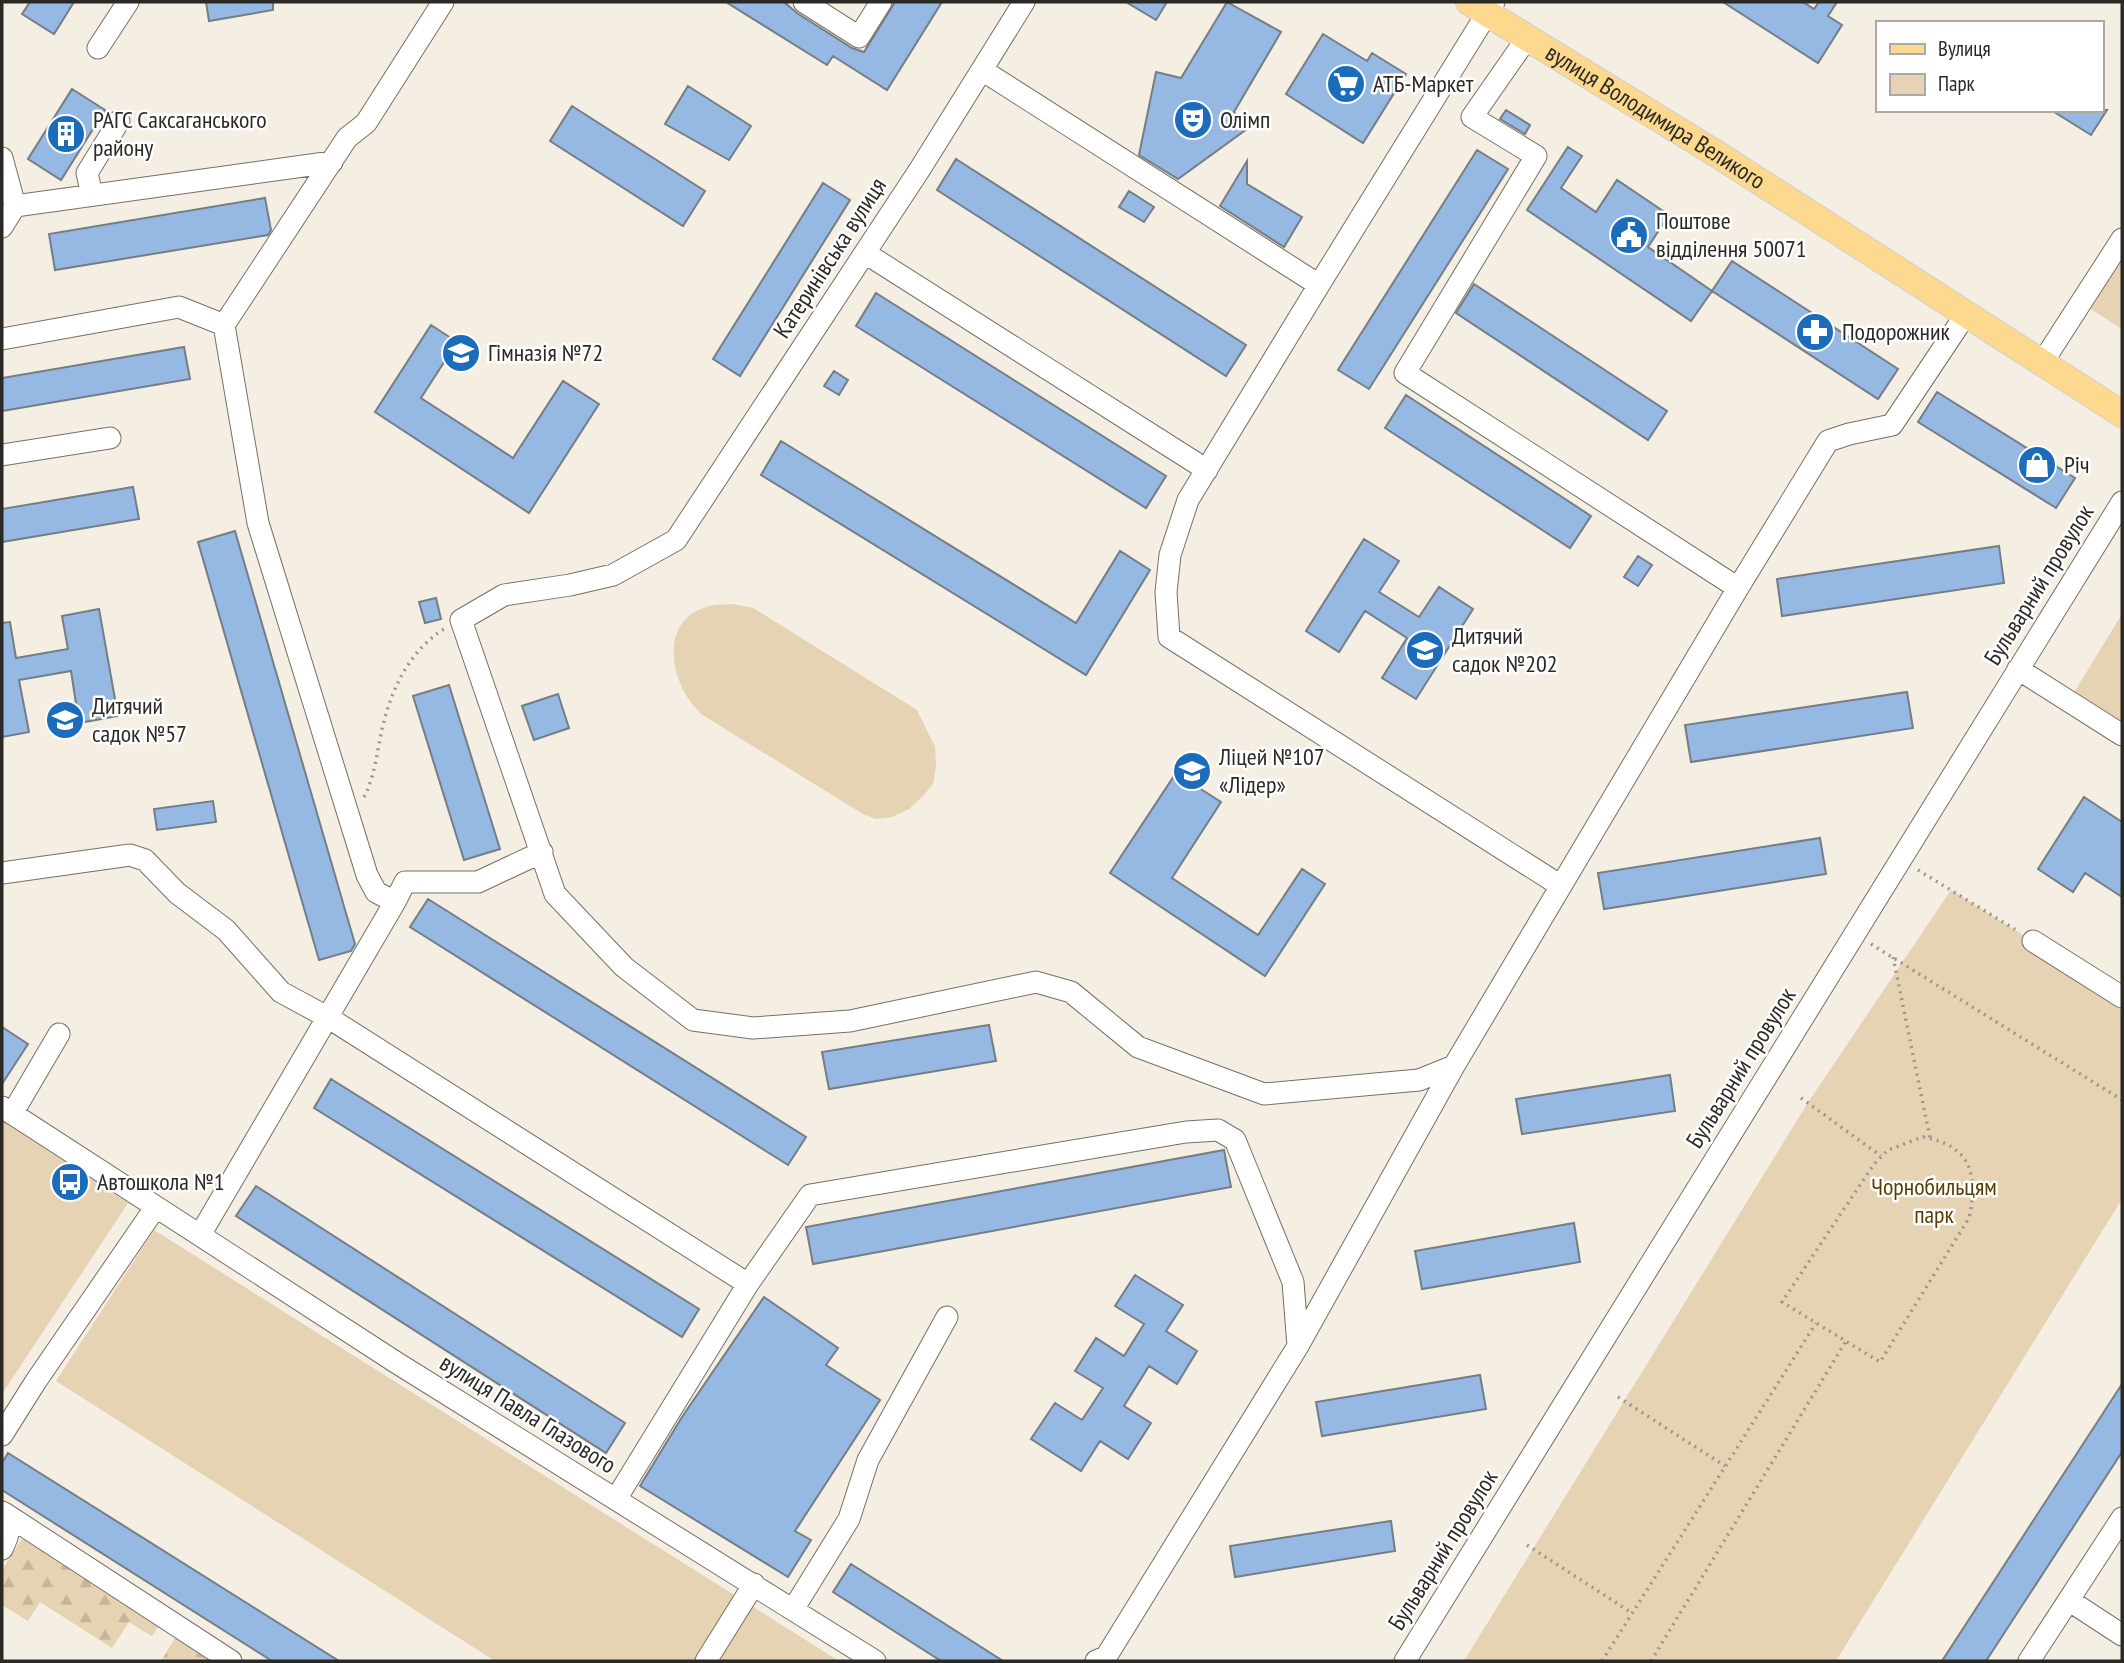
<svg xmlns="http://www.w3.org/2000/svg" width="2124" height="1663" viewBox="0 0 2124 1663" font-family="'PT Sans Narrow',sans-serif">
	<style>
		.green { fill: #e5d3b3 }
		.forest { fill: url(#forest-firs) }
		.building { fill: #95b9e2; stroke: #757d86; stroke-width: 2 }
		.lines { fill: none; stroke-linecap: round; stroke-linejoin: round }
		.minor-casing { stroke: #767065; stroke-width: 23 }
		.major-casing { stroke: #d0d0cf; stroke-width: 28 }
		.path { stroke: #9c978e; stroke-width: 3.5; stroke-dasharray: 2 5; stroke-linecap: butt }
		.minor { stroke: #fff; stroke-width: 21 }
		.major { stroke: #fcd98e; stroke-width: 26 }
		.labels { text-anchor: middle; stroke-width: 5; stroke-linejoin: round; paint-order: stroke }
		.poi-label { font-size: 24px; fill: #2b2925; stroke: #fff; text-anchor: start }
		.street-label { font-size: 24px; fill: #2b2925; stroke: #fff }
		.park-label { font-size: 24px; fill: #573e00; stroke: #fff }
	</style>
	<defs>
		<pattern id="forest-firs" width="22" height="20" patternUnits="userSpaceOnUse" patternTransform="scale(1.75)"><rect width="22" height="20" fill="#e5d3b3"/><path d="M5 1l3.5 6h-7zM16 11l3.5 6h-7z" fill="#c5b59a"/></pattern>
	</defs>
	<rect width="100%" height="100%" fill="#f5eee2"/>
	<path class="green" d="M2122,255V329L2089,308Z
		M732,604L753,608L917,710L935,747L936,766L933,784L923,796L909,809L892,817L876,819L863,814L701,714C670,685 656,619 710,606C717,604 725,605 732,604Z
		M2122,614V735L2069,701Z
		M1951,890L2122,997V1199L1836,1661H1464L1809,1101Z
		M2,1121L128,1203L2,1394Z
		M154,1230L839,1661H495L56,1381Z"/>
	<path class="forest" d="M23,1537L160,1624L152,1636L129,1622L112,1648L40,1602L28,1621L2,1605V1570Z
		M175,1638L211,1661H161Z"/>
	<path class="building" d="M30,2H74L54,34L22,14Z
		M206,2H273V10L209,21Z
		M726,2H784L797,13L852,48L864,52L895,2H942L887,90L833,56L827,65Z
		M1126,2H1167L1156,20Z
		M1227,2L1281,32L1234,112L1247,129L1178,179L1139,155L1156,72L1181,78Z
		M1723,2H1803L1814,9L1819,2H1837L1828,16L1842,25L1818,63Z
		M1323,34L1367,61L1372,53L1406,74L1363,143L1286,94Z
		M688,86L751,126L729,160L665,124Z
		M72,89L105,110L61,180L28,159Z
		M572,106L705,191L683,226L550,141Z
		M1506,110L1530,125L1525,134L1500,119Z
		M2051,110H2107L2091,135Z
		M1568,147L1582,156L1561,188L1596,212L1617,180L1669,215L1648,247L1712,291L1691,321L1527,210Z
		M1477,150L1508,169L1369,389L1338,370Z
		M956,159L1246,345L1226,376L937,190Z
		M1247,161V184L1302,217L1284,247L1220,206Z
		M823,183L850,200L740,376L713,359Z
		M1129,191L1154,207L1144,222L1119,207Z
		M265,198L271,230L268,235L55,270L49,234Z
		M1732,261L1898,369L1878,399L1712,291Z
		M1474,284L1667,411L1648,440L1456,313Z
		M876,293L1166,476L1146,508L856,326Z
		M431,325L457,342L421,398L513,458L563,381L599,404L529,513L375,412Z
		M184,347L190,379L2,411V378Z
		M834,371L848,380L839,395L824,386Z
		M1937,392L2075,478L2056,508L1918,422Z
		M1406,395L1591,516L1570,548L1385,428Z
		M781,441L1076,623L1120,551L1150,570L1086,675L761,475Z
		M133,487L139,519L2,542V509Z
		M235,531L355,944L351,951L319,960L198,542Z
		M1364,539L1399,561L1379,592L1419,617L1439,587L1473,609L1416,699L1382,678L1407,638L1365,611L1339,652L1306,631Z
		M1999,546L2004,583L1782,616L1777,579Z
		M1638,556L1652,565L1638,586L1624,577Z
		M436,598L441,619L425,623L419,602Z
		M99,609L118,716L79,723L71,671L19,680L29,732L2,737V623L10,622L16,658L68,649L62,616Z
		M449,685L500,849L464,860L413,696Z
		M1907,692L1913,728L1691,762L1685,725Z
		M558,694L569,728L534,740L522,706Z
		M1176,773L1221,802L1172,878L1258,935L1302,869L1325,884L1265,976L1110,873Z
		M2084,797L2122,822V897L2085,873L2073,892L2038,869Z
		M213,801L216,822L157,830L154,809Z
		M1820,838L1826,874L1604,909L1598,873Z
		M428,899L806,1137L788,1165L410,927Z
		M989,1025L996,1061L829,1089L822,1052Z
		M2,1027L28,1044L2,1084Z
		M1670,1075L1675,1111L1522,1134L1516,1099Z
		M331,1079L699,1309L682,1337L314,1108Z
		M1224,1150L1231,1187L813,1264L806,1227Z
		M256,1186L625,1423L606,1453L236,1216Z
		M1574,1223L1580,1262L1422,1289L1415,1251Z
		M1135,1275L1183,1305L1166,1331L1197,1351L1177,1384L1149,1366L1124,1406L1151,1423L1128,1459L1100,1441L1081,1471L1031,1439L1055,1403L1082,1420L1103,1388L1075,1371L1096,1338L1124,1356L1144,1324L1115,1306Z
		M764,1297L838,1348L826,1365L880,1400L795,1531L811,1540L788,1577L640,1486L682,1417Z
		M1480,1375L1486,1409L1322,1436L1316,1402Z
		M2122,1384V1452L1986,1661H1942Z
		M8,1453L339,1661H272L2,1490V1463Z
		M1391,1521L1395,1551L1235,1577L1230,1546Z
		M851,1564L1003,1661H941L833,1592Z"/>
	<g class="lines">
		<defs>
			<path id="minor" d="M443,2L366,123L347,138L224,325L258,523L367,875L376,892L395,902L405,882H478L542,852
				M804,2L859,37L881,2
				M1024,2L920,169L676,540L613,575L570,585L504,595L461,620L555,894L624,967L693,1020L753,1028L850,1021L1036,982L1071,992L1138,1047L1264,1094L1419,1080L1454,1066L1738,588L1828,441L1849,434L1892,425L1966,314
				M1527,38L1472,117L1536,156L1405,373L1738,588
				M98,48L128,2
				M982,70L1319,285L1494,2
				M2,158L15,206L2,227
				M92,195L87,173L119,121
				M15,206L332,162
				M865,253L1207,470
				M1319,285L1188,500L1170,555L1166,592L1169,637L1561,886
				M2,339L179,307L224,325
				M2042,363L2122,239
				M2,455L110,438
				M2018,669L2122,735
				M2,873L130,855L145,860L177,893L226,930L281,992L329,1018L748,1284L616,1499
				M2033,941L2122,997
				M2,1107L397,1363L875,1661
				M12,1114L59,1034
				M200,1235L395,902
				M748,1284L810,1195L1186,1132L1218,1130L1235,1140L1293,1282L1298,1346L1106,1657L1096,1661
				M1298,1346L1454,1066
				M2,1435L36,1381L155,1208
				M2,1512C13,1525 9,1535 2,1549
				M4,1513L231,1661
				M2070,1601L2122,1635
				M794,1608L849,1519L868,1460L947,1317
				M706,1661L754,1584
				M1405,1661L2122,502
				M2029,1661L2122,1518"/>
			<g id="major">
				<path id="s1" d="M1469,2L1720,156L2122,414"/>
			</g>
		</defs>
		<use href="#minor" class="minor-casing"/>
		<use href="#major" class="major-casing"/>
		<path class="path" d="M364,797C375,776 377,752 382,729C391,690 409,651 444,629
			M1918,870L2016,930
			M1871,944L2122,1100
			M1893,957L1930,1138
			M1801,1098L1881,1156
			M1923,1137C1970,1145 1979,1174 1969,1218L1880,1362L1782,1302L1874,1164L1888,1150Z
			M1618,1397L1725,1466
			M1527,1545L1632,1613
			M1602,1661L1816,1323
			M1651,1661L1846,1341"/>
		<use href="#minor" class="minor"/>
		<use href="#major" class="major"/>
	</g>
	<defs>
		<symbol id="supermarket-disc" viewBox="-11 -11 22 22"><circle r="9.5" fill="#1b6dbb" stroke="#fff"/><path d="M-6-5.5h2.5l.6 2H6L4.5 2H-2.5L-4.4-4H-6ZM-1.5 3.2a1.3 1.3 0 1 0 .1 0ZM3 3.2a1.3 1.3 0 1 0 .1 0Z" fill="#fff"/></symbol>
		<symbol id="theatre-disc" viewBox="-11 -11 22 22"><circle r="9.5" fill="#1b6dbb" stroke="#fff"/><path d="M-5-5.5Q0-4 5-5.5V0Q5 5 0 6Q-5 5-5 0ZM-3.3-2.5H-1v1.5H-3.3ZM1-2.5H3.3v1.5H1ZM-2.8 1Q0 5.5 2.8 1Z" fill="#fff"/></symbol>
		<symbol id="building-disc" viewBox="-11 -11 22 22"><circle r="9.5" fill="#1b6dbb" stroke="#fff"/><path d="M-4-6H4V6H1V3H-1V6H-4ZM-2.5-4.3h1.7v1.8h-1.7ZM.8-4.3h1.7v1.8H.8ZM-2.5-1h1.7V.8h-1.7ZM.8-1h1.7V.8H.8Z" fill="#fff"/></symbol>
		<symbol id="civic-disc" viewBox="-11 -11 22 22"><circle r="9.5" fill="#1b6dbb" stroke="#fff"/><path d="M-.6-6.5H3V-4.5H.6V-3L4-1V1h2V6H-6V1h2V-1L-.6-3ZM-1.2 2.5V6h2.4V2.5Z" fill="#fff"/></symbol>
		<symbol id="pharmacy-disc" viewBox="-11 -11 22 22"><circle r="9.5" fill="#1b6dbb" stroke="#fff"/><path d="M-2-6h4v4h4v4h-4v4h-4v-4h-4v-4h4Z" fill="#fff"/></symbol>
		<symbol id="school-disc" viewBox="-11 -11 22 22"><circle r="9.5" fill="#1b6dbb" stroke="#fff"/><path d="M0-5L7-2L0 1L-7-2ZM-4 1L0 2.5L4 1V4Q0 6-4 4Z" fill="#fff"/></symbol>
		<symbol id="shop-disc" viewBox="-11 -11 22 22"><circle r="9.5" fill="#1b6dbb" stroke="#fff"/><path d="M-5-2.5h2.3a2.7 3.5 0 0 1 5.4 0H5L5.5 6h-11ZM-1.5-2.5h3a1.5 2.3 0 0 0-3 0Z" fill="#fff"/></symbol>
		<symbol id="bus-disc" viewBox="-11 -11 22 22"><circle r="9.5" fill="#1b6dbb" stroke="#fff"/><path d="M-5-6H5V4H4V6H2V4H-2V6H-4V4H-5ZM-3.5-4V0h7V-4ZM-3.5 1.2v1.5H-2V1.2ZM2 1.2v1.5H3.5V1.2Z" fill="#fff"/></symbol>
	</defs>
	<g fill-rule="evenodd">
		<use href="#supermarket-disc" x="1324" y="62" width="44" height="44"/>
		<use href="#theatre-disc" x="1171" y="98" width="44" height="44"/>
		<use href="#building-disc" x="44" y="112" width="44" height="44"/>
		<use href="#civic-disc" x="1607" y="213" width="44" height="44"/>
		<use href="#pharmacy-disc" x="1793" y="310" width="44" height="44"/>
		<use href="#school-disc" x="439" y="331" width="44" height="44"/>
		<use href="#shop-disc" x="2015" y="443" width="44" height="44"/>
		<use href="#school-disc" x="1403" y="628" width="44" height="44"/>
		<use href="#school-disc" x="43" y="698" width="44" height="44"/>
		<use href="#school-disc" x="1170" y="749" width="44" height="44"/>
		<use href="#bus-disc" x="48" y="1160" width="44" height="44"/>
	</g>
	<g class="labels">
		<g class="poi-label">
			<text x="1373" y="92">АТБ-Маркет</text>
			<text x="93" y="128">РАГС Саксаганського<tspan x="93" dy="28">району</tspan></text>
			<text x="1220" y="128">Олімп</text>
			<text x="1656" y="229">Поштове<tspan x="1656" dy="28">відділення 50071</tspan></text>
			<text x="1842" y="340">Подорожник</text>
			<text x="488" y="361">Гімназія №72</text>
			<text x="2064" y="473">Річ</text>
			<text x="1452" y="644">Дитячий<tspan x="1452" dy="28">садок №202</tspan></text>
			<text x="92" y="714">Дитячий<tspan x="92" dy="28">садок №57</tspan></text>
			<text x="1219" y="765">Ліцей №107<tspan x="1219" dy="28">«Лідер»</tspan></text>
			<text x="97" y="1190">Автошкола №1</text>
		</g>
		<g class="street-label">
			<text dy="8" stroke="none"><textPath href="#s1" startOffset="219">вулиця Володимира Великого</textPath></text>
			<text transform="translate(830 258) rotate(-57)" y="8">Катеринівська вулиця</text>
			<text transform="translate(2039 585) rotate(-58)" y="8">Бульварний провулок</text>
			<text transform="translate(1741 1068) rotate(-58)" y="8">Бульварний провулок</text>
			<text transform="translate(528 1414) rotate(32)" y="8">вулиця Павла Глазового</text>
			<text transform="translate(1443 1550) rotate(-58)" y="8">Бульварний провулок</text>
		</g>
		<g class="park-label">
			<text x="1934" y="1195">Чорнобильцям<tspan x="1934" dy="28">парк</tspan></text>
		</g>
	</g>
	<rect width="2124" height="1663" fill="none" stroke="#2b2925" stroke-width="7"/>
	<rect x="1876" y="21" width="228" height="91" fill="#ffffff" stroke="#aaa9a8" stroke-width="2"/>
	<rect x="1890" y="44" width="35" height="10" fill="#fcd98e" stroke="#aaa9a8" stroke-width="2"/>
	<text x="1938" y="56" font-size="21" fill="#2b2925">Вулиця</text>
	<rect x="1890" y="74" width="35" height="21" fill="#e5d3b3" stroke="#aaa9a8" stroke-width="2"/>
	<text x="1938" y="91" font-size="21" fill="#2b2925">Парк</text>
</svg>
